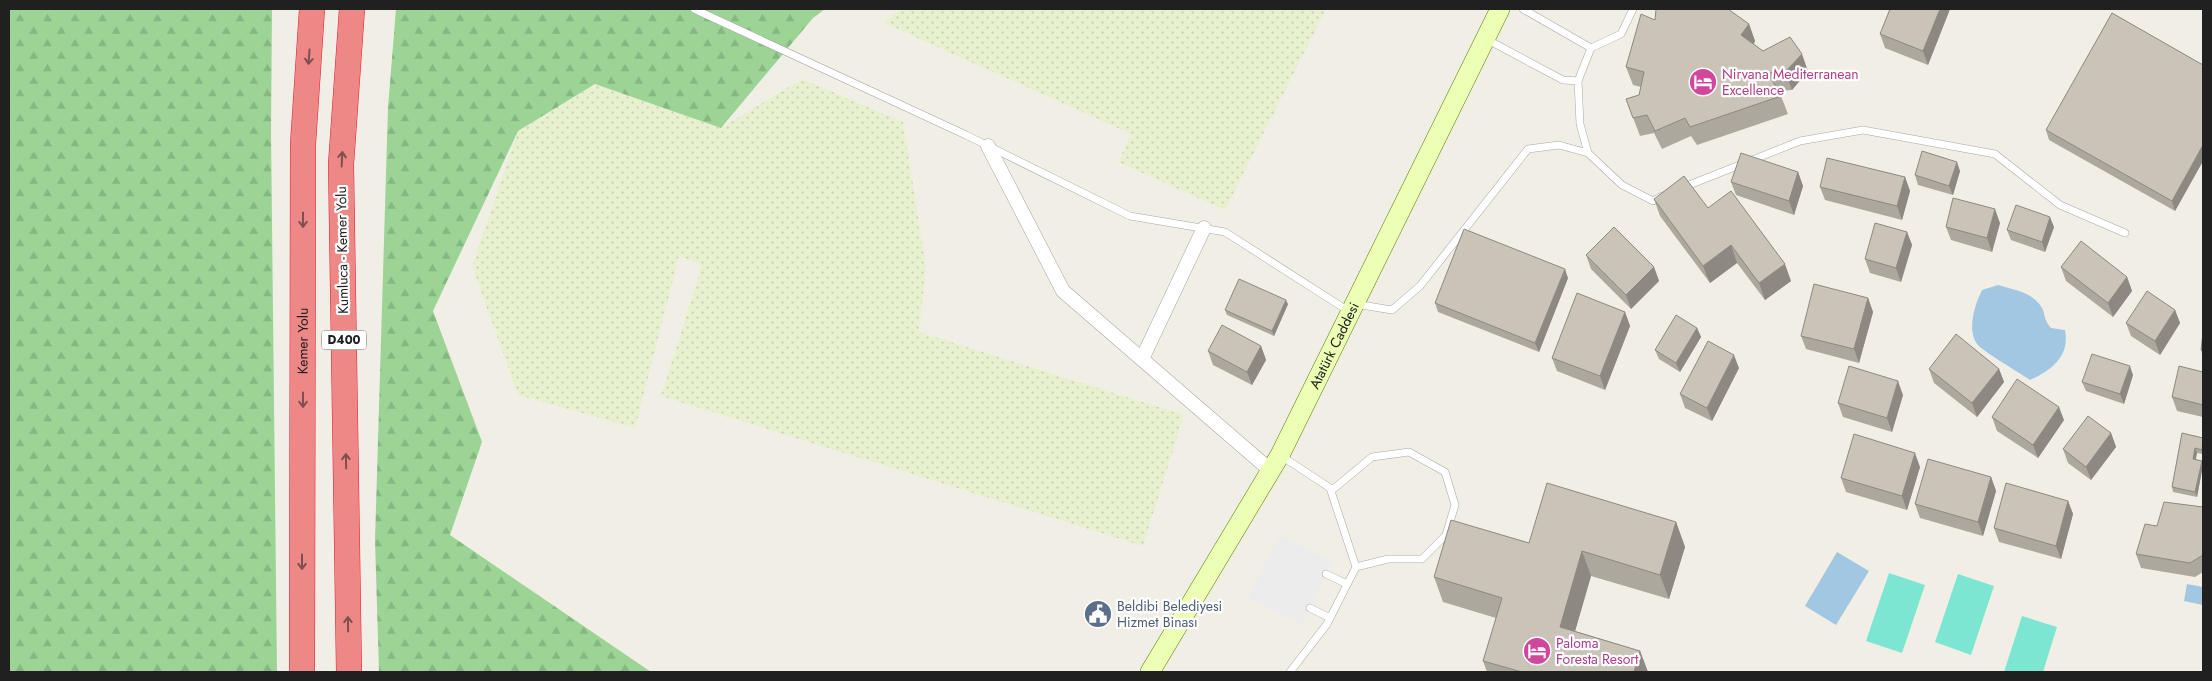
<svg xmlns="http://www.w3.org/2000/svg" width="2212" height="681" viewBox="0 0 2212 681" font-family="Jost,sans-serif">
	<style>
		.farmland { fill: url(#farmland-dots) }
		.forest { fill: url(#forest-firs) }
		.pitch { fill: #7de6d3 }
		.parking { fill: #ececec }
		.water { fill: #a2c7e2 }
		.lines { fill: none; stroke-linecap: round; stroke-linejoin: round }
		.lane-casing { stroke: #a7a7a7; stroke-width: 8 }
		.street-casing { stroke: #a7a7a7; stroke-width: 15 }
		.secondary-casing { stroke: #567d00; stroke-width: 20 }
		.highway-casing { stroke: #ea1735; stroke-width: 26 }
		.lane { stroke: #fff; stroke-width: 7 }
		.street { stroke: #fff; stroke-width: 14 }
		.secondary { stroke: #ecffb5; stroke-width: 19 }
		.highway { stroke: #ee8887; stroke-width: 25 }
		.wall { fill: #ada89e }
		.shaded-wall { fill: #8d8881 }
		.building { fill: #c9c3b8; stroke: #8d8881 }
		.oneway { stroke: #7d4f4e }
		.labels { text-anchor: middle; stroke-width: 4.5; stroke-linejoin: round; paint-order: stroke }
		.shield { fill: #fff; stroke: #636363; stroke-width: 1 }
		.shield-label { font-size: 12px; font-weight: bold; fill: #202020 }
		.hotel-label { font-size: 14px; fill: #b23c85; stroke: #fff; text-anchor: start }
		.street-label { font-size: 14px; fill: #202020; stroke: #fff }
		.service-label { font-size: 14px; fill: #4e5e75; stroke: #fff; text-anchor: start }
	</style>
	<defs>
		<pattern id="farmland-dots" width="8" height="8" patternUnits="userSpaceOnUse" patternTransform="scale(1.25)"><rect width="8" height="8" fill="#e8f1cf"/><path d="M2 2h.1M6 6h.1" fill="none" stroke="#c7ceb1" stroke-width="1.8" stroke-linecap="round"/></pattern>
		<pattern id="forest-firs" width="22" height="20" patternUnits="userSpaceOnUse" patternTransform="scale(1.25)"><rect width="22" height="20" fill="#9cd496"/><path d="M5 1l3.5 6h-7zM16 11l3.5 6h-7z" fill="#86b681"/></pattern>
	</defs>
	<rect width="100%" height="100%" fill="#f1efe5"/>
	<path class="farmland" d="M900,9H1326L1225,210L1118,162L1131,134L884,23Z
		M802,79L903,122L926,267L919,332L1184,415L1143,546L661,396L702,265L679,256L635,428L518,395L472,266L518,131L595,84L721,128Z"/>
	<path class="forest" d="M9,9H272L271,132L277,672H9Z
		M396,9H825L813,18L721,128L595,84L518,131L433,311L482,442L450,535L651,672H379L375,540L388,107Z"/>
	<path class="pitch" d="M1889,573L1925,585L1902,653L1866,641Z
		M1958,574L1994,586L1971,655L1935,642Z
		M2022,616L2057,627L2043,672H2004Z"/>
	<path class="parking" d="M1279,535L1333,561L1302,625L1248,599Z"/>
	<path class="water" d="M1998,285C2014,290 2033,292 2042,308C2046,316 2043,318 2051,328L2065,330C2070,356 2052,370 2030,380C2020,373 1984,352 1978,345C1966,331 1975,304 1982,290Z
		M1837,552L1869,571L1836,625L1805,606Z
		M2187,584L2203,587V605L2184,601Z"/>
	<g class="lines">
		<defs>
			<path id="lane" d="M694,9L966,135L1130,216L1225,232L1350,312
				M1486,39L1563,80L1578,81L1591,48L1523,9
				M1591,48L1621,34L1633,9
				M1578,81L1580,124L1588,153L1622,185L1653,201L1662,196
				M1684,187L1800,141L1863,130L1995,154L2060,205L2125,233
				M1355,304L1392,310L1420,286L1528,149L1559,145L1588,153
				M1280,455L1330,488L1356,567L1327,624L1290,672
				M1331,491L1372,457L1409,452L1445,472L1455,505L1446,535L1422,559H1388L1356,567
				M1326,574L1347,584
				M1310,608L1330,618"/>
			<path id="street" d="M988,146L1063,291L1270,470
				M1142,359L1204,228"/>
			<g id="secondary">
				<path id="s1" d="M1150,672L1280,455L1500,9"/>
			</g>
			<g id="highway">
				<path id="s2" d="M302,672L303,144L312,9"/>
				<path d="M349,672L341,164L352,9"/>
			</g>
		</defs>
		<use href="#lane" class="lane-casing"/>
		<use href="#street" class="street-casing"/>
		<use href="#secondary" class="secondary-casing"/>
		<use href="#highway" class="highway-casing"/>
		<use href="#lane" class="lane"/>
		<use href="#street" class="street"/>
		<use href="#secondary" class="secondary"/>
		<use href="#highway" class="highway"/>
	</g>
	<path class="wall" d="M1890,9H1950L1928,65L1885,48L1880,34Z
		M1655,20L1749,24L1755,41L1754,44L1763,51L1808,71L1792,90L1778,91L1781,96L1788,114L1697,145L1691,136L1662,149L1654,133L1640,136L1626,99L1639,95L1641,87L1633,85L1626,67Z
		M2203,65V161L2175,211L2049,140L2046,130Z
		M1960,171L1953,195L1918,185L1915,175Z
		M1798,172L1803,186L1794,215L1736,195L1731,182Z
		M1905,177L1910,191L1902,220L1825,200L1820,187Z
		M1654,199L1708,208L1791,281L1765,300L1737,263L1710,283L1660,216Z
		M2000,223L1992,252L1951,240L1946,227Z
		M2054,227L2045,252L2011,240L2007,230Z
		M1907,232L1912,245L1901,282L1870,273L1865,259Z
		M1586,255L1654,267L1659,281L1631,309L1591,269Z
		M2061,267L2127,277L2132,291L2113,317L2066,281Z
		M1568,278L1539,352L1438,312L1435,303Z
		M1868,298L1873,312L1859,363L1806,349L1801,336Z
		M1288,304L1274,336L1227,315L1225,310Z
		M2175,310L2180,323L2160,355L2131,336L2126,323Z
		M1625,312L1630,326L1605,390L1557,371L1552,358Z
		M1697,328L1701,337L1680,372L1659,359L1655,350Z
		M2203,333V357L2201,350Z
		M1261,346L1266,360L1252,385L1213,365L1208,351Z
		M1739,368L1712,421L1685,408L1680,394Z
		M1929,369H1999L2004,382L1977,417L1934,383Z
		M2203,372V417L2177,411L2172,397Z
		M2133,375L2124,404L2086,391L2082,382Z
		M1903,395L1892,432L1843,417L1838,403Z
		M1992,417L2064,420L2038,458L1997,431Z
		M2111,433L2116,447L2091,480L2068,463L2063,449Z
		M2182,433L2203,438V454L2197,453L2195,459L2202,461L2203,465L2197,497L2173,492L2172,487Z
		M1920,467L1907,510L1846,492L1841,478Z
		M1991,477L1996,491L1983,536L1920,518L1915,504Z
		M2068,501L2073,514L2061,559L1999,542L1994,528Z
		M2203,507V572L2195,577L2141,568L2136,554L2157,526Z
		M1676,522L1685,547L1669,599L1591,576L1575,631L1640,651L1648,672H1487L1483,661L1496,618L1443,602L1434,577L1529,543Z"/>
	<path class="shaded-wall" d="M1940,9H1950L1928,65L1923,51Z
		M1749,24L1755,41L1748,52L1741,35Z
		M1802,54L1808,71L1792,90L1785,72Z
		M2203,145V161L2175,211L2172,201Z
		M1957,162L1960,171L1953,195L1949,186Z
		M1798,172L1803,186L1794,215L1789,201Z
		M1905,177L1910,191L1902,220L1897,206Z
		M1995,209L2000,223L1992,252L1987,238Z
		M2050,217L2054,227L2045,252L2042,242Z
		M1907,232L1912,245L1901,282L1896,268Z
		M1731,245L1737,263L1710,283L1703,266Z
		M1785,264L1791,281L1765,300L1759,283Z
		M1654,267L1659,281L1631,309L1626,295Z
		M1565,269L1568,278L1539,352L1535,343Z
		M2127,277L2132,291L2113,317L2108,303Z
		M1868,298L1873,312L1859,363L1854,349Z
		M1286,300L1288,304L1274,336L1272,331Z
		M2175,310L2180,323L2160,355L2155,341Z
		M1625,312L1630,326L1605,390L1600,376Z
		M1697,328L1701,337L1680,372L1676,363Z
		M1261,346L1266,360L1252,385L1247,372Z
		M1734,355L1739,368L1712,421L1707,408Z
		M2130,366L2133,375L2124,404L2120,394Z
		M1999,369L2004,382L1977,417L1972,403Z
		M1898,381L1903,395L1892,432L1887,418Z
		M2059,407L2064,420L2038,458L2033,445Z
		M2111,433L2116,447L2091,480L2086,467Z
		M2195,448L2197,453L2195,464L2193,459Z
		M1915,453L1920,467L1907,510L1902,496Z
		M2202,461L2203,465L2197,497L2195,492Z
		M1991,477L1996,491L1983,536L1978,522Z
		M2068,501L2073,514L2061,559L2056,546Z
		M1676,522L1685,547L1669,599L1660,575Z
		M1582,551L1591,576L1569,652L1560,627Z
		M1640,651L1648,672H1634Z"/>
	<path class="building" d="M1656,9H1728L1749,24L1741,35L1763,51L1790,37L1802,54L1785,72L1768,73L1781,96L1690,127L1685,118L1655,131L1647,115L1633,118L1626,99L1639,95L1644,72L1626,67L1641,14L1655,20Z
		M1890,9H1940L1923,51L1880,34Z
		M2112,13L2203,65V145L2172,201L2046,130Z
		M1922,151L1957,162L1949,186L1915,175Z
		M1741,153L1798,172L1789,201L1731,182Z
		M1827,158L1905,177L1897,206L1820,187Z
		M1684,176L1708,208L1731,191L1785,264L1759,283L1731,245L1703,266L1654,199Z
		M1953,198L1995,209L1987,238L1946,227Z
		M2016,205L2050,217L2042,242L2007,230Z
		M1875,223L1907,232L1896,268L1865,259Z
		M1614,227L1654,267L1626,295L1586,255Z
		M1464,229L1565,269L1535,343L1435,303Z
		M2081,241L2127,277L2108,303L2061,267Z
		M1239,279L1286,300L1272,331L1225,310Z
		M1814,284L1868,298L1854,349L1801,336Z
		M2147,291L2175,310L2155,341L2126,323Z
		M1577,293L1625,312L1600,376L1552,358Z
		M1676,315L1697,328L1676,363L1655,350Z
		M1222,325L1261,346L1247,372L1208,351Z
		M2203,333V350H2201Z
		M1956,334L1999,369L1972,403L1929,369Z
		M1708,341L1734,355L1707,408L1680,394Z
		M2092,354L2130,366L2120,394L2082,382Z
		M1849,366L1898,381L1887,418L1838,403Z
		M2179,366L2203,372V405L2172,397Z
		M2017,379L2059,407L2033,445L1992,417Z
		M2088,416L2111,433L2086,467L2063,449Z
		M2182,433L2203,438L2202,450L2195,448L2193,459L2202,461L2195,492L2172,487Z
		M1854,434L1915,453L1902,496L1841,478Z
		M1928,459L1991,477L1978,522L1915,504Z
		M1547,483L1676,522L1660,575L1582,551L1560,627L1640,651L1634,672H1522L1483,661L1502,598L1434,577L1451,520L1529,543Z
		M2006,483L2068,501L2056,546L1994,528Z
		M2164,502L2203,507V555L2190,563L2136,554L2145,524L2157,526Z"/>
	<defs><path id="oneway-shaft" d="M-6 0H5M1.5-3L5.5 0L1.5 3" fill="none" stroke-width="1.6" stroke-linecap="round" stroke-linejoin="round" transform="scale(1.25)"/></defs>
	<g class="oneway">
		<use href="#oneway-shaft" transform="translate(309 57) rotate(94)"/>
		<use href="#oneway-shaft" transform="translate(342 159) rotate(-87)"/>
		<use href="#oneway-shaft" transform="translate(303 220) rotate(90)"/>
		<use href="#oneway-shaft" transform="translate(303 400) rotate(90)"/>
		<use href="#oneway-shaft" transform="translate(346 461) rotate(-91)"/>
		<use href="#oneway-shaft" transform="translate(302 562) rotate(90)"/>
		<use href="#oneway-shaft" transform="translate(348 624) rotate(-91)"/>
	</g>
	<defs>
		<symbol id="hotel-disc" viewBox="-11 -11 22 22"><circle r="9.5" fill="#d1479c" stroke="#fff"/><path d="M-6-4.5h1.5V1H6V5H4.5V3h-9V5H-6ZM-4 0a1.8 1.8 0 1 1 3.6 0ZM.5 0V-2.5h3Q6-2.5 6 0Z" fill="#fff"/></symbol>
		<symbol id="civic-disc" viewBox="-11 -11 22 22"><circle r="9.5" fill="#5c6f8a" stroke="#fff"/><path d="M-.6-6.5H3V-4.5H.6V-3L4-1V1h2V6H-6V1h2V-1L-.6-3ZM-1.2 2.5V6h2.4V2.5Z" fill="#fff"/></symbol>
	</defs>
	<g fill-rule="evenodd">
		<use href="#hotel-disc" x="1687" y="66" width="32" height="32"/>
		<use href="#civic-disc" x="1082" y="598" width="32" height="32"/>
		<use href="#hotel-disc" x="1521" y="635" width="32" height="32"/>
	</g>
	<g class="labels">
		<rect class="shield" x="321.5" y="330.5" width="45" height="19" rx="4"/>
		<g class="shield-label">
			<text x="344" y="344">D400</text>
		</g>
		<g class="hotel-label">
			<text x="1722" y="79">Nirvana Mediterranean<tspan x="1722" dy="16">Excellence</tspan></text>
			<text x="1556" y="648">Paloma<tspan x="1556" dy="16">Foresta Resort</tspan></text>
		</g>
		<g class="street-label">
			<text transform="translate(342 250) rotate(-91)" y="5">Kumluca - Kemer Yolu</text>
			<text dy="5" stroke="none"><textPath href="#s2" startOffset="331">Kemer Yolu</textPath></text>
			<text dy="5" stroke="none"><textPath href="#s1" startOffset="375">Atatürk Caddesi</textPath></text>
		</g>
		<g class="service-label">
			<text x="1117" y="611">Beldibi Belediyesi<tspan x="1117" dy="16">Hizmet Binası</tspan></text>
		</g>
	</g>
	<rect width="2212" height="681" fill="none" stroke="#202020" stroke-width="20"/>
</svg>
